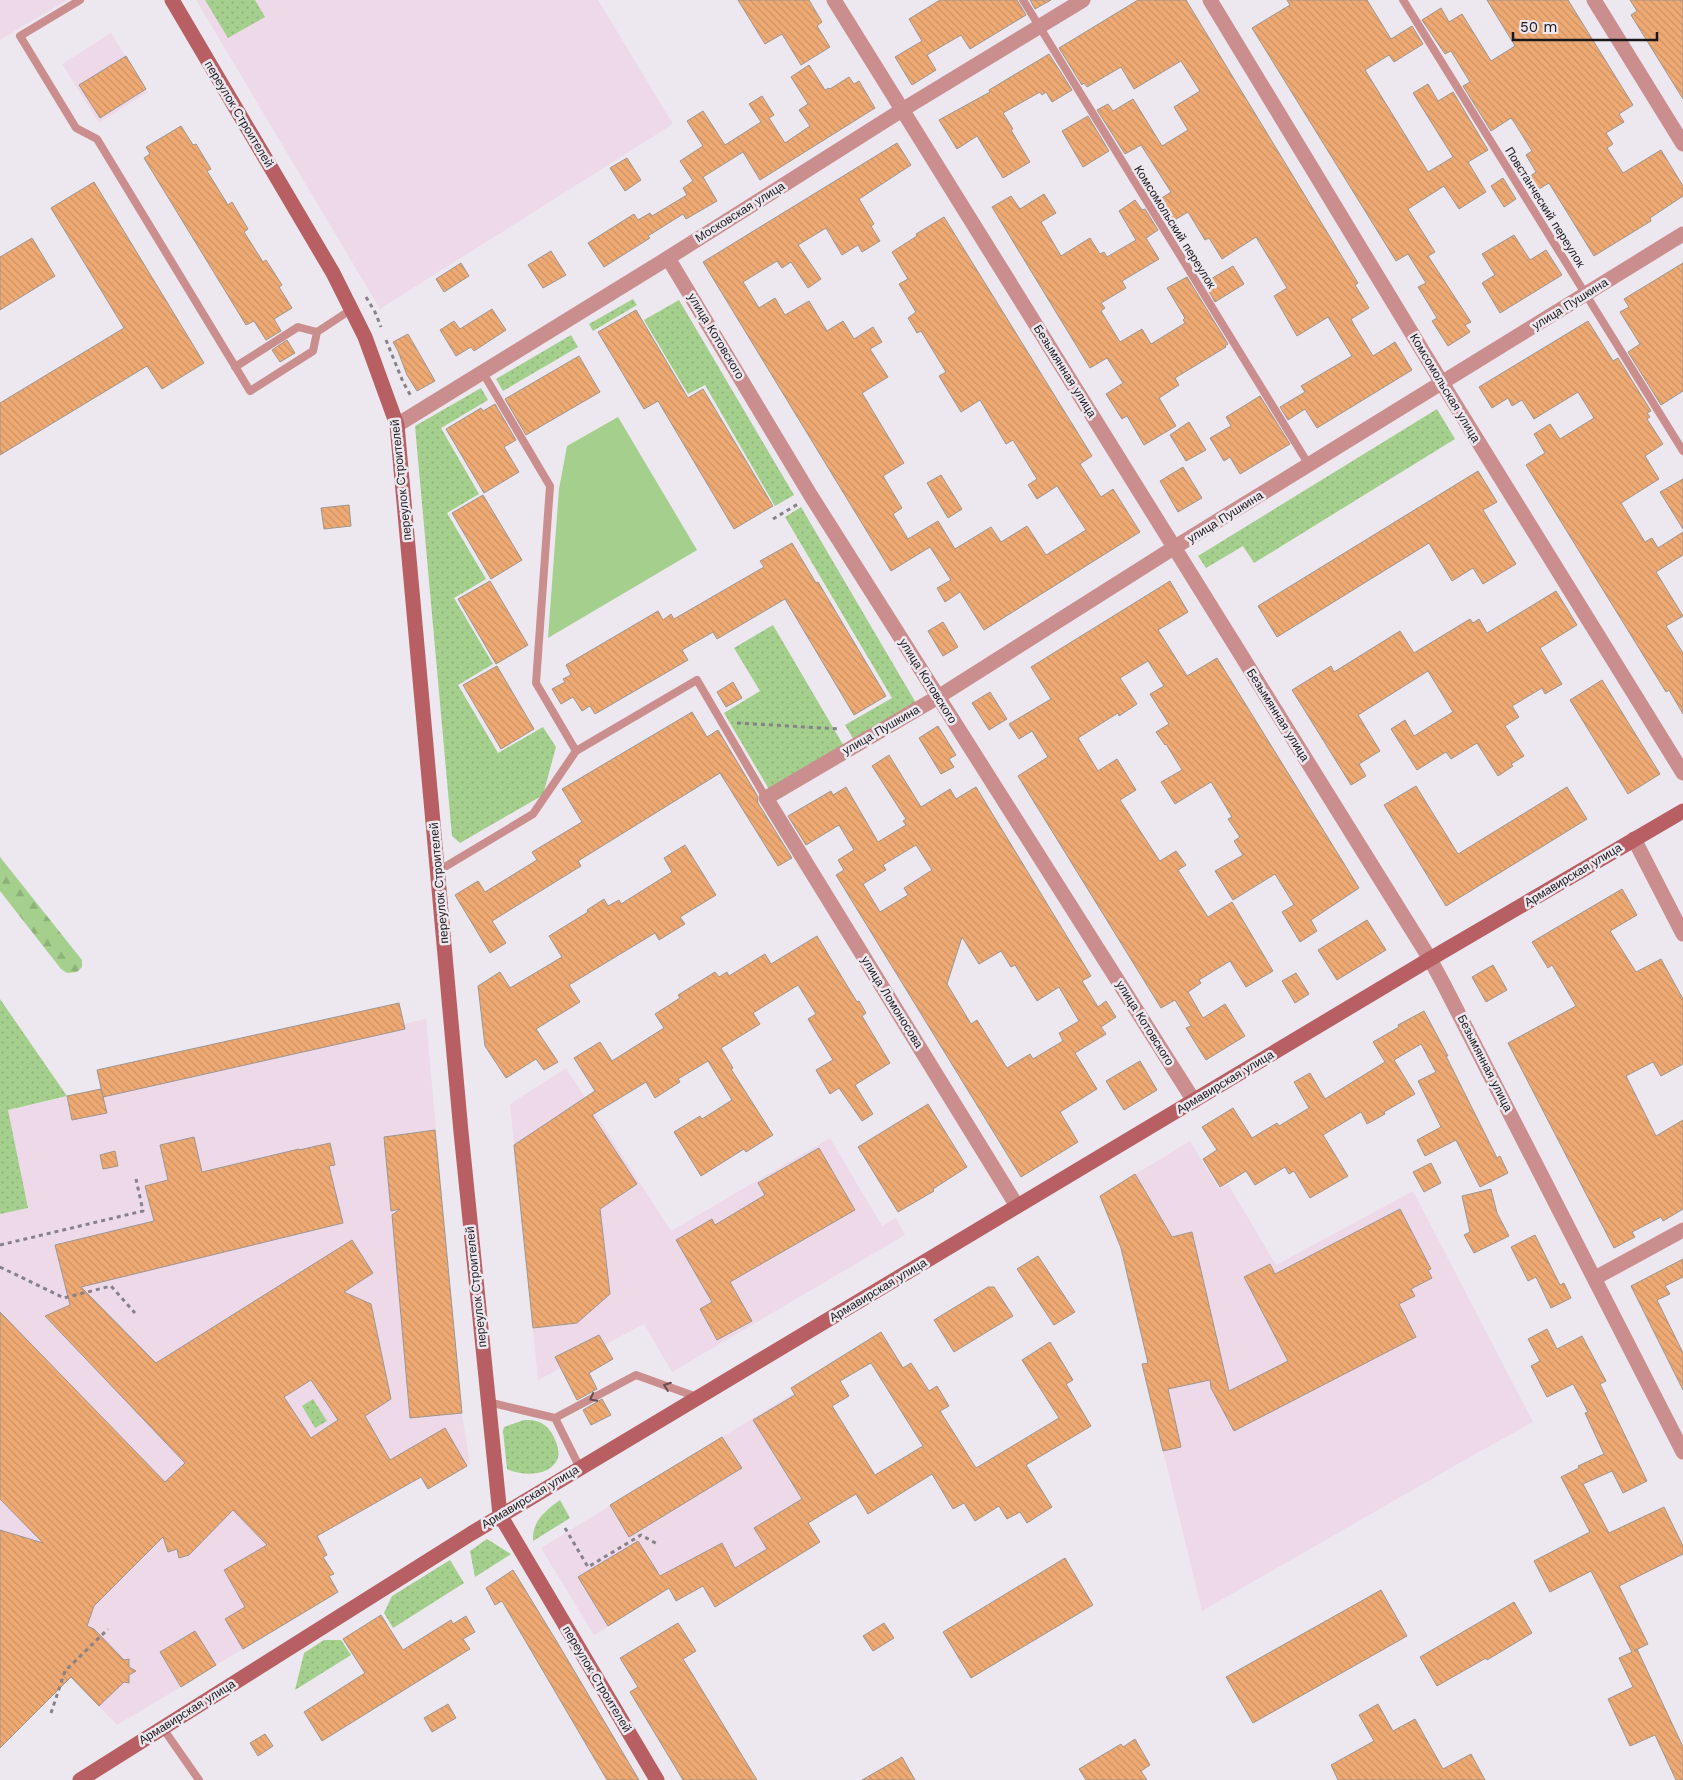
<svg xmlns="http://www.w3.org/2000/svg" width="1683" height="1780" viewBox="0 0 1683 1780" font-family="'Work Sans',sans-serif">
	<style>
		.commercial { fill: #eed9e8 }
		.grass { fill: url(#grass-dots) }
		.forest { fill: url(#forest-firs) }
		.park { fill: #a4cf8d }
		.building { fill: url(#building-back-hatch); stroke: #9d9691; fill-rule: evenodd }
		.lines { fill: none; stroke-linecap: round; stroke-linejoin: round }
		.path { stroke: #868288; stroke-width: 3; stroke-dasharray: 4 4; stroke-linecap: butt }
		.lane { stroke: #cb8e8f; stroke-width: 8 }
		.street { stroke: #cb8e8f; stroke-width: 15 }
		.secondary { stroke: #b75f63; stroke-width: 15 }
		.oneway { stroke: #6a4d4f }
		.labels { text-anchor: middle; stroke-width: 5; stroke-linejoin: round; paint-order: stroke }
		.street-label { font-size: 12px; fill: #1a181b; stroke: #ede8ef }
	</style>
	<defs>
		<pattern id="grass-dots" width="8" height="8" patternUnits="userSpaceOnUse" patternTransform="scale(1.25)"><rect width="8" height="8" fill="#a4cf8d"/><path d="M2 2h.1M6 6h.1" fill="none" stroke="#8db179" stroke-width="1.8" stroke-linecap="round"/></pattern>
		<pattern id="forest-firs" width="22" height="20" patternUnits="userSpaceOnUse" patternTransform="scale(1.25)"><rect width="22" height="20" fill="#a4cf8d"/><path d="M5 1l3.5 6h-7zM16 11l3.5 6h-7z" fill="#8db179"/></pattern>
		<pattern id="building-back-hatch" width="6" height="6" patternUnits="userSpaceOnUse" patternTransform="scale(1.25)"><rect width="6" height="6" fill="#efaa74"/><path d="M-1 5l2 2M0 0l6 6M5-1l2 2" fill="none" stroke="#cc9264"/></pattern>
	</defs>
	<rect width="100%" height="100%" fill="#ede8ef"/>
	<path class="commercial" d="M0,0H67L0,40Z
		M196,0H598L673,124L380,309Z
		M111,33L148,92L99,123L62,64Z
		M399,1003L404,1024L426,1019L462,1414L470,1464L428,1489L421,1477L317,1536L327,1555L295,1573L296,1577L225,1619L243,1649L216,1665L195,1631L161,1651L181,1687L117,1725L0,1604V1214L28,1208L8,1110L101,1089L97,1070Z
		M566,1068L671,1231L830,1138L882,1226L896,1218L905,1235L672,1372L644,1324L538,1380L510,1104Z
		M1190,1141L1219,1189L1228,1184L1276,1265L1413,1191L1533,1422L1477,1453L1202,1611L1142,1364L1148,1363L1121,1248L1100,1196Z
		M794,1393L853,1489L854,1494L808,1523L820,1542L715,1607L702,1586L676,1601L669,1589L594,1635L541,1548Z"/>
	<path class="grass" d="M205,0H255L265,17L228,38Z
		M633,299L637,305L593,331L589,324Z
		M679,300L794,495L775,506L705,385L688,394L644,320Z
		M571,335L578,347L503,391L496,379Z
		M481,388L488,400L441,428L479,494L447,513L486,579L454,598L493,664L458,685L498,753L543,727L556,747L543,795L460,843L452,836L415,426Z
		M1437,409L1455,439L1254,563L1243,546L1206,568L1198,556Z
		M801,507L916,703L854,740L845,725L892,698L785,517Z
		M773,625L845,748L770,791L724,713L760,691L734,648Z
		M0,999L67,1096L8,1110L28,1208L0,1214Z
		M313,1399L327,1421L315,1428L302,1406Z
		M524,1420C541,1419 550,1426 556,1442C558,1448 560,1454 557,1460C549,1477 521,1476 507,1469L503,1431L504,1427Z
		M560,1500L570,1518L533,1541C532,1521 545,1511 560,1500Z
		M487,1539L511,1554L475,1577L470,1551Z
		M450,1560L464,1583L393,1628L384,1613L392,1596Z
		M324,1640H341L351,1655L295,1690L304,1653Z"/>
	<path class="forest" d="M0,857L82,960V967L77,972L67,973L61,969L0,891Z"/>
	<path class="park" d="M618,417L697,550L548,638L559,489L567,446Z"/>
	<path class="building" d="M738,0H809L822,22L817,26L830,47L801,65L782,34L765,44Z
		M940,0H1017L1026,15L970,49L961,35L927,55L936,70L912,85L895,57L922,41L909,19Z
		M1030,0H1051L1035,9Z
		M1138,0H1186L1358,283L1355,285L1369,308L1351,319L1354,325L1373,356L1395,342L1412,370L1317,428L1305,409L1288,420L1280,407L1305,392L1301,386L1352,356L1328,317L1297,336L1274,296L1287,288L1256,237L1222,259L1209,238L1205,240L1188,212L1168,224L1154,203L1171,192L1141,145L1125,154L1097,110L1108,104L1113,111L1133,99L1162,146L1188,130L1174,107L1200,91L1181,61L1134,89L1121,67L1087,87L1084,83L1082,85L1059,48Z
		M1287,0H1367L1391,39L1412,26L1423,44L1394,62L1389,55L1365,70L1428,172L1453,157L1413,93L1428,84L1438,101L1453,92L1488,150L1468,162L1486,192L1459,209L1444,186L1408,209L1435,252L1428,256L1471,322L1465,325L1470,332L1448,346L1432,321L1437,318L1418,287L1426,283L1408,254L1396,261L1252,28L1290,5Z
		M1487,0H1568L1633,105L1619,114L1624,122L1606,133L1613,144L1607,148L1623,173L1661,150L1683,186V196L1650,218L1651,221L1594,256L1549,183L1534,192L1526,179L1536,172L1526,155L1532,151L1514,122L1511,118L1491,131L1463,86L1470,82L1451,51L1445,54L1422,20L1441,8L1449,22L1462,14L1491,61L1515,46Z
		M1630,0H1683V99L1631,15L1637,11Z
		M1049,54L1072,90L1052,102L1046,92L1042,95L1040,92L1003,113L1013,129L1011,130L1030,162L1003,178L977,136L957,149L939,120L990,92L989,90Z
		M126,56L146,89L100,118L79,85Z
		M809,65L825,90L829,88L830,89L849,77L854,84L859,81L875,108L760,180L743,152L703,177L717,201L686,219L683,214L648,236L650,238L604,267L588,243L634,214L638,220L650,213L652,216L687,195L683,188L693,181L680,161L703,146L687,121L703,111L725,145L761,122L749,104L762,96L774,115L769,118L785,143L810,126L799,110L808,104L791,77Z
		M1088,116L1109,151L1083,167L1062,131Z
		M181,126L193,145L196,144L211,169L207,171L228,205L232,202L248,229L244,232L263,262L266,260L282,285L279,287L292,308L274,319L281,331L266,340L254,321L246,325L144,158L150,154L146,147Z
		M897,143L911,165L859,199L874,224L871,226L880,241L862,252L858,245L842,255L826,228L798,245L821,279L808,288L791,262L782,268L777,261L743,282L759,308L775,298L785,315L809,301L827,331L843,321L854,339L873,327L882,342L870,349L888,377L862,393L904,463L883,476L902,508L893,514L908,539L938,521L955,549L991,527L1001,542L1027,526L1046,555L1086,530L1057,486L1037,499L1028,485L1037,479L1013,440L1006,444L980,400L961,412L939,376L946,372L921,331L917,333L908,318L916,312L899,284L908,279L892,252L917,236L916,234L944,217L1092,456L1080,464L1101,497L1113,489L1140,532L984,630L960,592L945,602L937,588L951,580L930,547L891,571L703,262Z
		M627,158L641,180L625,191L610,168Z
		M1503,178L1516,199L1504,207L1491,186Z
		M94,182L204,363L162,389L147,366L0,455V403L124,328L51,208Z
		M1044,194L1056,213L1041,222L1061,256L1090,238L1100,254L1104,252L1107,257L1136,240L1119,211L1135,200L1142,210L1145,209L1158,230L1146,238L1159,259L1122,281L1126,288L1101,303L1105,308L1101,311L1120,342L1142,329L1151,344L1185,323L1183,320L1185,318L1167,288L1187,277L1228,344L1225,346L1226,347L1175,378L1179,385L1159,398L1176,426L1144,445L1127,416L1122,419L1106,394L1123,383L1107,358L1090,368L992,207L1011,196L1020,209Z
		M1514,235L1530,260L1546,250L1562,275L1500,313L1482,283L1495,275L1482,254Z
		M32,238L55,276L0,310V257Z
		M551,251L566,275L543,288L528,265Z
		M461,263L469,276L444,292L436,279Z
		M1683,263V391L1661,405L1628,352L1640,344L1620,312L1629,307L1624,299Z
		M1233,266L1244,284L1215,302L1204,283Z
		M492,309L506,330L474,351L471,347L456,356L440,330L454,321L460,329Z
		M636,310L688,398L703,389L773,506L734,529L658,401L644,409L598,332Z
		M1588,321L1613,361L1618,358L1651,411L1647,413L1650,417L1647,419L1663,444L1645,456L1659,479L1621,503L1645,542L1652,538L1658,548L1683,532V555L1656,572L1683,616L1666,626L1683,653V714L1669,690L1666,692L1526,465L1545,453L1534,434L1550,424L1560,439L1594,418L1578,392L1534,419L1522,400L1512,406L1508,398L1492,408L1479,387Z
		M408,334L435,381L417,391L407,375L398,351L393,342Z
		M287,340L295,353L280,362L272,350Z
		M579,356L600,392L526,435L505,399Z
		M1260,396L1290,444L1240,474L1230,457L1224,461L1210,438L1231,426L1226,417Z
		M495,404L516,440L504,447L519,472L484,493L446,429L481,408L483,411Z
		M1189,422L1206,450L1186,461L1170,435Z
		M1183,467L1202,498L1178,512L1160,481Z
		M1478,471L1497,502L1483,510L1516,564L1483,584L1473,568L1452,581L1429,543L1277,637L1258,606Z
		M941,475L962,509L948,518L927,483Z
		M1683,479V529L1660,492Z
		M483,495L522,560L491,579L452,513Z
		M349,505L351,526L324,529L321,508Z
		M792,543L816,583L818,582L886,696L854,715L785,599L717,639L713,632L682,650L688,660L595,714L590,706L582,711L573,697L561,704L552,689L565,682L563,679L571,675L566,665L658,611L663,620L671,614L674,619L764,567L760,561Z
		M490,581L528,645L496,664L458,599Z
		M1170,581L1188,612L1158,630L1187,676L1217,658L1359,888L1311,920L1317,931L1300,942L1282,912L1294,905L1275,874L1233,900L1215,871L1243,855L1234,841L1240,837L1228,819L1232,817L1211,782L1175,804L1161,782L1182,770L1166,744L1165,745L1156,732L1169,724L1150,694L1164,686L1148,661L1120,678L1137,704L1119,716L1118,713L1078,738L1098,771L1117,759L1136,790L1120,800L1159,860L1160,861L1176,851L1186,865L1178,870L1208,917L1232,902L1273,971L1246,987L1230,961L1199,980L1201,983L1188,992L1203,1018L1225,1004L1245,1036L1206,1060L1186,1028L1191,1026L1175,1000L1161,1008L1018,776L1048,757L1032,731L1019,739L1009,724L1051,699L1031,667Z
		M1556,591L1577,625L1540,648L1562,684L1545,694L1542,688L1512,706L1519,717L1505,726L1524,756L1511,764L1513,766L1498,776L1477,743L1451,759L1446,752L1417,770L1391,729L1405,720L1414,736L1453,712L1428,671L1358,715L1380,751L1359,764L1366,776L1351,785L1292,690L1331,666L1334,672L1400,631L1414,653L1470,619L1473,623L1479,619L1487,633Z
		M943,622L958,647L943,656L928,631Z
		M497,666L534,729L501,749L463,685Z
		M1602,680L1660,774L1628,794L1570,700Z
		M733,682L742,698L726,707L717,692Z
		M990,692L1007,719L989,730L972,703Z
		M692,712L707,737L718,730L757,795L758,803L792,858L778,866L720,773L578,861L581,866L492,921L506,943L490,953L455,895L478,881L485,892L537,860L532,852L582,822L562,789Z
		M938,726L956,755L949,759L954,767L941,774L919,738Z
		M889,755L921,807L950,789L956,799L976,787L1091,976L1082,981L1098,1007L1106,1001L1116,1017L1101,1027L1106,1034L1075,1053L1097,1089L1060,1112L1078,1142L1021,1177L836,875L844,870L838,860L854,850L839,825L806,845L788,816L831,791L833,795L846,787L878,842L906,825L903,821L906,819L872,766ZM916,845L932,870L904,888L908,895L880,912L863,884L886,870L883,865ZM962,937L979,964L1001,951L1011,967L1015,965L1037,1001L1059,987L1079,1021L1059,1033L1063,1041L1033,1059L1030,1054L1007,1068L977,1020L971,1024L947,984Z
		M1416,786L1458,854L1567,787L1587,819L1446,906L1384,805Z
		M685,845L716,895L680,917L685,924L659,940L655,933L569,985L580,1002L536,1029L558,1062L544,1070L536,1059L506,1078L485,1046L478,986L500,972L510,988L562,957L549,936L588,912L587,910L604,899L608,906L619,900L621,904L672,872L664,858Z
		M1622,889L1637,915L1610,931L1636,972L1661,959L1683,999V1064L1661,1076L1653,1062L1626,1076L1656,1136L1683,1120V1209L1663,1221L1661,1217L1632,1232L1635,1237L1614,1248L1508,1043L1576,1006L1552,965L1548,968L1532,942Z
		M1367,920L1386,950L1337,980L1318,950Z
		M817,936L857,1002L859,1001L866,1013L862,1016L890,1063L855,1085L873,1114L862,1121L839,1088L830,1094L816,1070L833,1060L808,1019L816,1014L798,985L753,1013L760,1024L721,1048L733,1068L731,1069L773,1135L746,1152L744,1149L701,1176L674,1132L700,1116L702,1119L732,1100L708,1061L678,1079L680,1082L655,1098L646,1082L592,1115L637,1184L600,1209L610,1294L577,1323L533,1328L514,1145L595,1091L574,1058L600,1042L612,1061L664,1028L655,1014L680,998L678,995L715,972L719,977L727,972L729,976L765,954L771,964Z
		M1493,965L1507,990L1486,1002L1472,977Z
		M1296,973L1309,994L1295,1003L1282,981Z
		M399,1003L405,1029L103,1097L97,1070Z
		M1424,1011L1448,1056H1446L1497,1158L1500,1156L1508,1173L1480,1187L1456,1140L1425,1156L1417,1140L1441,1127L1418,1081L1436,1072L1421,1044L1394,1060L1415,1094L1384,1112L1385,1114L1367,1124L1361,1112L1323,1135L1348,1176L1310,1198L1294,1171L1289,1174L1285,1167L1255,1185L1246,1171L1220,1187L1203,1159L1217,1150L1202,1127L1233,1108L1252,1138L1277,1123L1279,1126L1309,1108L1294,1082L1310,1073L1325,1099L1385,1062L1373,1042L1399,1027L1398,1025Z
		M1140,1061L1157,1090L1124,1110L1106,1081Z
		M101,1089L107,1113L72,1120L67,1096Z
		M928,1104L967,1167L933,1189L934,1191L898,1212L858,1147Z
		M435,1130L462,1413L410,1418L392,1215L400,1209L391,1211L384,1137Z
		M194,1137L202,1172L299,1149V1150L330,1143L335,1165L329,1166L343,1223L81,1287L156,1363L352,1240L373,1273L344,1292L371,1304L391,1399L365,1416L390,1460L445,1428L467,1466L428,1489L421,1477L317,1536L327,1555L323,1557L334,1574L329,1576L338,1592L243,1649L225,1619L245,1607L224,1570L267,1545L233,1510L189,1555L179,1558L177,1549L168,1552L163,1537L94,1606L87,1626L94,1629L124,1660L129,1659V1667L136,1671L129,1675V1683L124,1682L99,1706L71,1677L0,1748V1530L43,1543L0,1499V1312L165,1482L185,1463L45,1316L70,1305L55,1245L154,1221L145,1186L168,1180L160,1145ZM311,1380L338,1420L311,1438L284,1397Z
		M819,1148L855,1210L730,1282L752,1321L717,1340L700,1309L712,1302L676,1240L712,1219L715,1225L765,1195L758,1183Z
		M115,1151L118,1166L103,1169L100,1155Z
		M1431,1163L1441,1183L1424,1192L1413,1172Z
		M1135,1174L1172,1237L1192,1232L1229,1391L1288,1361L1244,1277L1270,1264L1275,1274L1400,1209L1431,1269L1428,1270L1432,1278L1411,1289L1415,1296L1399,1304L1416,1337L1234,1431L1211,1388L1210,1380L1168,1389L1181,1447L1163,1451L1142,1364L1148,1363L1121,1248L1100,1196Z
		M1491,1189L1497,1213L1509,1236L1474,1253L1464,1235L1470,1232L1462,1196Z
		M1535,1235L1560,1285L1564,1283L1571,1298L1551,1308L1536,1277L1528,1281L1511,1247Z
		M1038,1256L1075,1312L1054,1325L1017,1269Z
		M1683,1259V1277L1665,1286L1670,1294L1657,1300L1683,1353V1390L1631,1286Z
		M988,1287H994L1013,1316L954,1352L934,1320Z
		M1547,1329L1557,1349L1582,1336L1606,1381L1600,1384L1647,1481L1623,1493L1612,1471L1583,1484L1609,1533L1664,1507L1683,1546V1554L1619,1586L1648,1644L1634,1651L1637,1649L1683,1747V1780H1676L1655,1735L1630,1746L1608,1699L1633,1687L1619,1658L1632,1652L1591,1571L1550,1592L1534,1561L1590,1532L1561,1477L1579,1468L1578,1466L1604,1454L1585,1413L1588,1412L1573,1384L1547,1397L1531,1366L1540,1361L1528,1339Z
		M881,1332L903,1368L911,1363L929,1391L937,1386L949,1406L940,1411L976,1468L1059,1418L1022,1360L1050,1342L1073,1380L1066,1384L1091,1426L1026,1465L1052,1507L1027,1523L1020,1512L1007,1519L999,1506L975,1521L964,1503L953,1509L932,1474L868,1514L856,1494L808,1523L820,1542L715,1607L703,1586L676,1601L669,1588L608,1626L578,1577L638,1541L660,1576L722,1543L735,1568L767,1549L754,1528L802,1499L753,1420L795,1395L791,1388ZM871,1363L923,1446L875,1475L832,1406L849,1396L840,1381Z
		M599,1335L613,1359L589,1373L597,1389L577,1400L555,1357Z
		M602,1399L611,1415L591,1425L583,1410Z
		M722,1437L742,1468L629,1537L610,1505Z
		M1065,1558L1093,1605L971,1678L943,1632Z
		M513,1570L557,1642L639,1780H607L502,1601L495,1605L486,1588Z
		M1381,1590L1407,1636L1253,1723L1226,1677Z
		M1514,1602L1532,1633L1487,1660L1486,1658L1437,1686L1420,1657Z
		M381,1615L403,1650L451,1620L453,1624L466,1616L475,1632L463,1639L470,1649L322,1741L304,1712L365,1673L343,1639Z
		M678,1623L696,1651L683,1659L757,1780H683L630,1692L638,1687L620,1658Z
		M884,1623L894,1638L873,1651L863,1636Z
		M195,1631L216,1665L181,1687L160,1652Z
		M448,1704L456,1718L432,1732L424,1718Z
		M1378,1704L1393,1731L1415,1719L1443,1769L1471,1754L1485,1780H1338L1331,1765L1374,1741L1359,1715Z
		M265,1734L273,1746L258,1756L250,1743Z
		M1135,1739L1150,1765L1141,1771L1147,1780H1086L1079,1769L1121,1744L1123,1747Z
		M902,1757L915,1780H862Z"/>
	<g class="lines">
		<path class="path" d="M366,297L375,312L381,327
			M386,340L403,382L412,398
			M773,519L798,504
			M737,723L840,729
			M0,1245L143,1211L136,1179
			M0,1267L64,1298L111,1286L135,1313
			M565,1528L588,1567L641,1535L659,1545
			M51,1713L65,1671L108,1629"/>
		<path class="lane" d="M80,0L20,36L76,128L97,139L250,391L313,351L317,332L352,309
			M1023,0L1309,465
			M1403,0L1683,451
			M235,367L298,327L317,332
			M483,373L550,486L536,683L576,751
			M438,871L533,814L576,751L697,680L766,798
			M488,1402L555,1418L636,1375L697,1397
			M555,1418L580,1468
			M162,1727L199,1780"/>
		<path class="street" d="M834,0L1430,959L1444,985L1683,1452
			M1210,0L1442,383L1683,773
			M1594,0L1683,144
			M668,258L811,496L1194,1101
			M397,425L668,258L902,110L1083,0
			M1634,839L1683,934
			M1017,1206L766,798L938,697L1175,547L1683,234
			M1595,1278L1683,1230"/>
		<path class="secondary" d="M172,0L333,273L365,337L397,425L461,1132L500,1515L657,1780
			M80,1780L472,1533L1430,959L1683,811"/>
	</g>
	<defs><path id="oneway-chevron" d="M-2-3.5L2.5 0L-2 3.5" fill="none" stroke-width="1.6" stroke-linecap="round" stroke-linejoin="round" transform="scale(1.25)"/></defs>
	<g class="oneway">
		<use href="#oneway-chevron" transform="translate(667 1386) rotate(-160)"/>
		<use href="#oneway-chevron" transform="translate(593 1398) rotate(152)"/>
	</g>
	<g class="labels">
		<g class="street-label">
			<text transform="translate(239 114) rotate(59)" y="4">переулок Строителей</text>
			<text transform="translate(1545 207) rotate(58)" y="4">Повстанческий переулок</text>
			<text transform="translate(740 212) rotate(-32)" y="4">Московская улица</text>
			<text transform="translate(1175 227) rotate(58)" y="4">Комсомольский переулок</text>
			<text transform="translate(1570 304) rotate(-32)" y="4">улица Пушкина</text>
			<text transform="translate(716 336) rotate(59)" y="4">улица Котовского</text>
			<text transform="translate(1065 371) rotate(58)" y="4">Безымянная улица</text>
			<text transform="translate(1445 388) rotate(59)" y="4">Комсомольская улица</text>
			<text transform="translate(401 480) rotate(-96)" y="4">переулок Строителей</text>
			<text transform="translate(1225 517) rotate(-32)" y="4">улица Пушкина</text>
			<text transform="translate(928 681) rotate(58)" y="4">улица Котовского</text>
			<text transform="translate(1278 715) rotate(58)" y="4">Безымянная улица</text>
			<text transform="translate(881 730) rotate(-30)" y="4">улица Пушкина</text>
			<text transform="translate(1573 875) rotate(-31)" y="4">Армавирская улица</text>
			<text transform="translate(439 883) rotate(-95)" y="4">переулок Строителей</text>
			<text transform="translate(892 1002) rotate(58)" y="4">улица Ломоносова</text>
			<text transform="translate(1145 1023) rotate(58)" y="4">улица Котовского</text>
			<text transform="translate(1485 1063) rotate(63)" y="4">Безымянная улица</text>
			<text transform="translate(1225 1082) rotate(-31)" y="4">Армавирская улица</text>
			<text transform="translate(476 1287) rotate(-96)" y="4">переулок Строителей</text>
			<text transform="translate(878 1290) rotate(-31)" y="4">Армавирская улица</text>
			<text transform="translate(530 1497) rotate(-31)" y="4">Армавирская улица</text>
			<text transform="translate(597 1679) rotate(59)" y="4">переулок Строителей</text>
			<text transform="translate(187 1712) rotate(-32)" y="4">Армавирская улица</text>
		</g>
	</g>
	<path d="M1513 32v8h144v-8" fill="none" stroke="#1a181b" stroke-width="2.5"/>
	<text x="1520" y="32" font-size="15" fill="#1a181b" stroke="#ede8ef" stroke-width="4" paint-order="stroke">50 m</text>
</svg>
